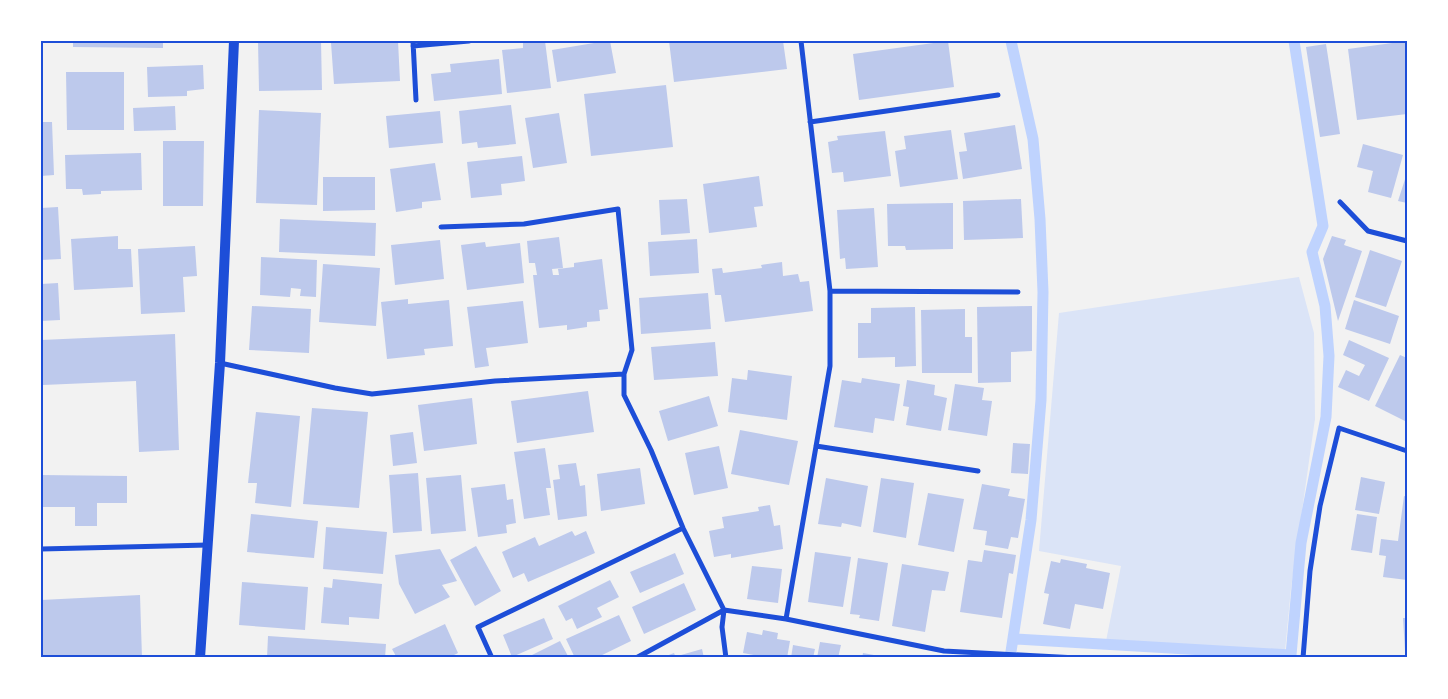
<svg xmlns="http://www.w3.org/2000/svg" width="1448" height="699" viewBox="0 0 1448 699" font-family="Barlow,sans-serif">
	<style>
		.green { fill: #dbe4f7 }
		.lines { fill: none; stroke-linecap: round; stroke-linejoin: round }
		.stream { stroke: #bfd3fe; stroke-width: 11 }
		.building { fill: #bdc9ec }
		.minor { stroke: #1d4ed8; stroke-width: 5 }
		.secondary { stroke: #1d4ed8; stroke-width: 10 }
		.neatline { fill: none; stroke: #1d4ed8; stroke-width: 2 }
	</style>
	<rect width="100%" height="100%" fill="#f2f2f2"/>
	<path class="green" d="M1299,277L1314,333L1315,419L1291,588L1285,651L1105,646L1121,566L1039,551L1059,313Z"/>
	<g class="lines">
		<path class="stream" d="M1014,639L1291,655L1301,543L1326,417L1329,356L1325,306L1312,252L1323,226L1294,41
			M1010,658L1031,520L1041,400L1043,292L1040,219L1033,139L1011,41"/>
	</g>
	<path class="building" d="M73,41H163V48L73,47Z
		M258,41H321L322,90L259,91Z
		M360,41H398L400,81L334,84L331,43Z
		M529,41H545L551,88L507,93L502,50L523,48V42Z
		M606,41H610L616,73L557,82L552,50Z
		M669,41H783L787,69L674,82Z
		M948,41L954,87L859,100L853,54Z
		M1407,41V114L1357,120L1348,49Z
		M1326,44L1340,134L1320,137L1306,47Z
		M499,59L502,94L434,101L431,74L451,72L450,64Z
		M203,65L204,89L187,91V96L148,97L147,67Z
		M66,72H124V130H67Z
		M666,85L673,147L591,156L584,94Z
		M511,105L516,144L478,148L477,142L462,144L459,111Z
		M175,106L176,130L134,131L133,108Z
		M259,110L321,113L317,205L256,203Z
		M440,111L443,143L389,148L386,116Z
		M559,113L567,163L533,168L525,118Z
		M41,122H52L54,175L41,176Z
		M1015,125L1022,169L963,179L959,152L967,151L964,133Z
		M951,130L958,179L900,187L895,151L906,149L904,136Z
		M885,131L891,176L844,182L843,172L832,173L828,142L838,140L837,136Z
		M163,141H204L203,206H163Z
		M1363,144L1403,155L1391,198L1368,192L1373,171L1357,167Z
		M141,153L142,190L101,191V194L83,195L82,189H66L65,155Z
		M522,156L525,181L501,184L502,195L471,198L467,162Z
		M435,163L441,200L422,202V208L396,212L390,169Z
		M1407,173V203L1398,201Z
		M759,176L763,206L754,207L757,227L709,233L703,184Z
		M323,177H375V210L323,211Z
		M687,199L690,233L661,235L659,200Z
		M1021,199L1023,238L964,240L963,201Z
		M953,203V249L906,250L905,246H888L887,204Z
		M58,207L61,259L41,260V208Z
		M874,208L878,267L846,269L845,258L840,259L837,210Z
		M280,219L376,223L375,256L279,252Z
		M118,236V249H131L133,287L74,290L71,239Z
		M1332,236L1346,240L1344,245L1362,251L1338,321L1323,259Z
		M559,237L563,268L552,269L553,275H559L558,269L574,267V263L602,259L608,309L599,310L600,321L587,322V327L567,330V325L539,328L533,275H537L535,263H529L527,241Z
		M697,239L699,273L650,276L648,242Z
		M440,240L444,279L395,285L391,245Z
		M485,242L486,247L520,243L524,283L467,290L461,245Z
		M195,246L197,276L183,277L185,312L141,314L138,249Z
		M1370,250L1402,261L1386,307L1355,297Z
		M261,257L317,260L316,297L300,296L301,289L291,288L290,297L260,295Z
		M782,262L783,276L798,274L800,282L809,281L813,311L725,322L721,295H715L712,269L722,268L723,273L762,268L761,265Z
		M323,264L380,268L376,326L319,322Z
		M58,283L60,320L41,321V284Z
		M708,293L711,329L641,334L639,298Z
		M408,299V304L449,300L453,346L424,349L425,355L387,359L381,302Z
		M1354,300L1399,316L1390,344L1345,329Z
		M523,301L528,343L486,348L489,366L475,368L467,307Z
		M252,306L311,309L309,353L249,350Z
		M1032,306V351L1011,352V382L978,383L977,307Z
		M915,307L916,366L895,367V357L858,358V323H871V308Z
		M965,309V337H972V373H922L921,310Z
		M175,334L179,450L139,452L136,381L43,385L41,340Z
		M1349,340L1389,358L1369,401L1338,387L1346,370L1359,376L1365,365L1343,355Z
		M715,342L718,376L654,380L651,347Z
		M1400,355L1407,358V422L1375,406Z
		M748,370L792,376L787,420L728,412L732,378L747,380Z
		M862,378L900,384L894,421L875,418L873,433L834,427L842,380L861,383Z
		M907,380L935,385L934,395L947,398L941,431L906,425L909,407L903,406Z
		M955,384L984,388L982,400L992,401L987,436L948,430Z
		M588,391L594,432L517,443L511,401Z
		M709,396L718,426L668,441L659,411Z
		M472,398L477,444L424,451L418,405Z
		M312,408L368,412L359,508L303,504Z
		M256,412L300,416L291,507L255,503L257,483H248Z
		M740,430L798,441L789,485L731,474Z
		M413,432L417,463L393,466L390,435Z
		M1013,443L1030,444L1028,474L1011,473Z
		M719,446L728,488L694,495L685,453Z
		M545,448L551,488H546L550,515L524,519L514,452Z
		M576,463L580,486L585,485L587,516L558,520L553,480L560,479L558,465Z
		M640,468L645,504L601,511L597,474Z
		M418,473L422,531L393,533L389,475Z
		M41,475L127,476V503H97V526H75V507H41Z
		M461,475L466,531L431,534L426,478Z
		M1361,477L1385,482L1379,514L1355,510Z
		M826,478L868,486L861,527L842,523L841,527L818,524Z
		M881,478L914,483L906,538L873,532Z
		M505,484L507,500L513,499L516,523L506,525L507,533L478,537L471,488Z
		M982,484L1010,489L1008,496L1025,499L1018,538L1011,537L1008,549L985,545L987,531L973,529Z
		M928,493L964,499L954,552L918,545Z
		M1404,496L1407,497V580L1383,577L1386,556L1379,555L1381,539L1398,541Z
		M770,505L774,526L780,525L783,549L731,558V554L714,557L709,531L724,528L722,517L759,511L758,507Z
		M251,514L318,521L314,558L247,552Z
		M1357,514L1377,517L1372,553L1351,550Z
		M326,527L387,532L383,574L323,569Z
		M572,531L575,536L586,531L595,553L528,582L524,573L513,578L502,552L535,537L539,546Z
		M476,546L501,591L475,606L450,560Z
		M440,549L457,581L442,585L450,597L415,614L399,584L395,555Z
		M984,550L1016,555L1013,574L1009,573L1002,618L960,612L968,560L982,562Z
		M815,552L851,557L843,607L808,602Z
		M675,553L684,574L640,593L630,572Z
		M858,558L888,563L879,621L859,618L860,615L850,614Z
		M1061,559L1087,564L1086,568L1110,573L1103,609L1075,604L1070,629L1043,624L1049,594L1044,593L1051,561L1060,563Z
		M902,564L949,572L945,591L932,590L925,632L892,626Z
		M752,566L782,569L778,603L747,599Z
		M333,579L382,584L379,619L349,617V625L321,623L324,587L332,588Z
		M610,580L619,597L597,608L602,617L577,629L572,618L566,621L558,606Z
		M242,582L308,587L305,630L239,625Z
		M684,583L696,610L644,634L632,607Z
		M140,595L142,658H41V600Z
		M619,615L631,641L596,658H575L566,639Z
		M544,618L553,639L512,657L503,635Z
		M1403,618H1407V651H1405Z
		M445,624L458,653L448,658H397L392,649Z
		M763,630L778,633L777,639L790,641L787,658H759V656L743,653L747,632L762,635Z
		M268,636L386,644L385,658H267Z
		M560,641L569,658H526Z
		M820,642L841,645L838,658H817Z
		M793,645L815,649L813,658H791Z
		M702,649L704,658H682L681,655Z
		M674,653L676,658H661Z
		M863,653L885,657V658H862Z"/>
	<g class="lines">
		<path class="minor" d="M413,41L416,100
			M413,46L469,41
			M810,122L998,95
			M1340,202L1368,231L1407,241
			M441,227L524,224L618,209L632,350L624,374
			M830,291L1018,292
			M220,363L335,388L372,394L495,381L624,374V395L651,450L683,528L724,610L722,627L726,658
			M816,446L978,471
			M41,549L208,545
			M786,619L830,366V291L801,41
			M492,658L478,627L683,528
			M636,658L724,610L786,619L944,651L1077,658
			M1303,658L1310,571L1320,506L1339,428L1407,451"/>
		<path class="secondary" d="M200,658L220,363L234,41"/>
	</g>
	<rect width="1448" height="699" fill="none" stroke="#ffffff" stroke-width="85"/>
	<rect x="42" y="42" width="1364" height="614" class="neatline"/>
</svg>
